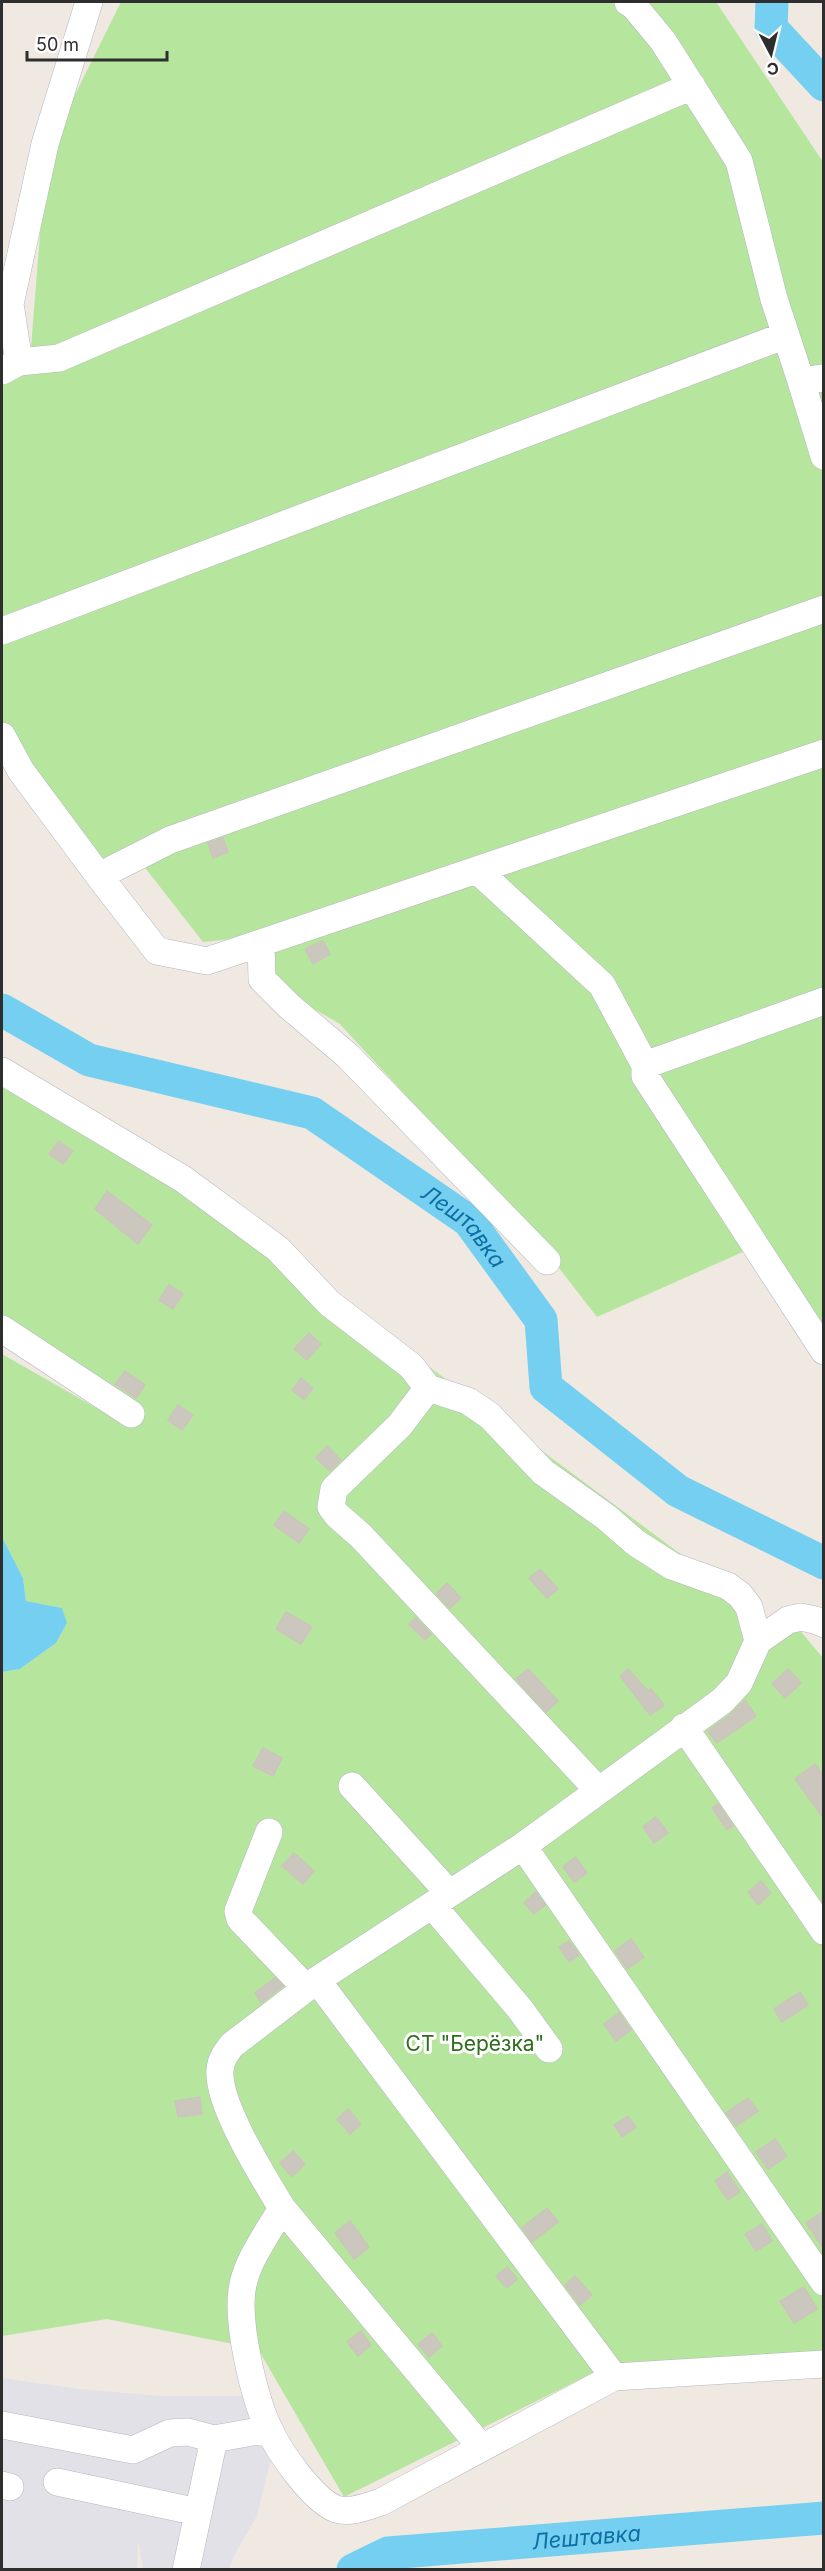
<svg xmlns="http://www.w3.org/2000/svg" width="825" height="2571" viewBox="0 0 825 2571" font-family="Inter,sans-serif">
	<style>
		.industrial { fill: #e3e1e8 }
		.green { fill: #b6e59e }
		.water { fill: #75cff0 }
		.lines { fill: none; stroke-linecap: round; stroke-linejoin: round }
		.river { stroke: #75cff0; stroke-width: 33 }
		.building { fill: #cbc7bf; stroke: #cbc5ba; stroke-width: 1.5 }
		.minor-casing { stroke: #b4b7c1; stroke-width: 28 }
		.minor { stroke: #fff; stroke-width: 27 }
		.labels { text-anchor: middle; stroke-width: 6; stroke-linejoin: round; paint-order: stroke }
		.park-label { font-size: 21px; fill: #2c6e1b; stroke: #fff }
		.water-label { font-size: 22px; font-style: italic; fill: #0d6fa3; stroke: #fff }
	</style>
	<rect width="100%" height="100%" fill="#efe9e1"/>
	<path class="industrial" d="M2,2378L79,2389L160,2396H245L272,2455L257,2516L234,2556L229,2569H143L138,2540L137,2569H2Z"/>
	<path class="green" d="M121,2H716L823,162V1331L765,1242L597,1317L528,1228L340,1024L276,987L250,937L203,942L139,860L99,859L19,756L2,720V369L31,348L44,184L67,111Z
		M2,1058L131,1145L776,1625L797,1627L824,1659L823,2359L611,2364L344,2497L258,2349L107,2319L2,2336V1672L20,1669L56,1643L67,1623L61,1608L26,1601L23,1578L2,1537V1354L126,1425L2,1325Z"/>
	<path class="water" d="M2,1537L23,1578L26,1601L62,1608L67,1623L56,1643L20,1669L2,1672Z"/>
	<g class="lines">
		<g class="river">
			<path d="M772,2L771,28L824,85"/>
			<path id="s1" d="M2,1010L89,1060L312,1113L469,1221L541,1320L546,1387L678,1491L824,1563"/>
			<path id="s2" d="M353,2570L388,2553L824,2518"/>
		</g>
	</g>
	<path class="building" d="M223,838L228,852L213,858L208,843Z
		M323,941L330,954L313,964L305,949Z
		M59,1141L73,1151L63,1164L49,1154Z
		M107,1191L152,1225L138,1244L95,1209Z
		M169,1285L183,1294L173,1309L159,1300Z
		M309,1333L321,1344L307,1360L294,1349Z
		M125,1371L145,1385L136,1398L115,1384Z
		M301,1378L313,1388L304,1400L292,1390Z
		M178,1405L193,1415L182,1430L168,1420Z
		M327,1446L341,1460L330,1471L316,1458Z
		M284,1511L309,1529L299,1543L274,1525Z
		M540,1569L558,1589L547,1598L529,1578Z
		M447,1583L461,1598L450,1608L436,1594Z
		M286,1612L312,1627L301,1644L276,1629Z
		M416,1618L431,1634L425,1640L409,1624Z
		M528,1669L558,1701L546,1712L516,1679Z
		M628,1669L648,1691L651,1689L664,1705L650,1715L620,1676Z
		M788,1669L801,1683L785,1698L772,1684Z
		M745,1700L756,1716L717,1743L708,1731L731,1714Z
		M263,1748L282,1758L273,1776L253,1766Z
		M815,1764L824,1776V1819L795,1779Z
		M718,1804L733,1826L727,1830L712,1808Z
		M656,1817L668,1833L654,1843L643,1827Z
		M294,1853L314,1871L303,1884L282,1866Z
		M576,1857L587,1873L574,1882L563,1867Z
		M761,1881L771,1893L758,1905L748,1892Z
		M536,1892L545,1905L534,1914L524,1903Z
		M631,1939L644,1957L627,1969L615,1951Z
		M569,1941L579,1955L569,1962L559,1947Z
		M275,1978L283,1986L261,2003L255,1993Z
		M800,1992L808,2005L782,2022L774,2009Z
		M619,2013L631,2030L616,2041L604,2024Z
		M200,2097L202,2114L178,2117L175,2101Z
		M748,2098L758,2111L736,2126L726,2113Z
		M348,2109L361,2124L350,2134L337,2119Z
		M628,2116L636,2127L622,2137L614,2125Z
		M775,2139L787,2156L768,2169L756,2152Z
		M293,2151L305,2164L292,2177L280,2163Z
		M727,2172L740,2192L728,2200L715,2181Z
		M547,2208L558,2222L532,2242L522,2228Z
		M824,2211V2249L806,2223Z
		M350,2221L369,2247L354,2259L335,2233Z
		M762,2224L772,2241L756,2251L745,2234Z
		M507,2267L517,2279L507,2288L496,2276Z
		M575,2276L592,2295L580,2305L565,2285Z
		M804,2287L817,2309L794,2323L780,2301Z
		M361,2331L371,2345L358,2356L347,2342Z
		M432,2333L442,2346L429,2357L418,2344Z"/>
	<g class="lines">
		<defs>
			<path id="minor" d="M628,2L634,6L663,41L739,161L774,299L801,381L824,378
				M19,362L10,304L45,144L89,2
				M2,371L19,362L59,358L692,86
				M801,381L824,456
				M824,609L170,840L99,876L157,951L207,961L824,753
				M2,631L786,335
				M2,736L21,771L99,876
				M477,870L602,985L645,1065V1076L824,1351
				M261,943L262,979L289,1006L348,1056L547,1261
				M645,1065L824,1001
				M2,1071L183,1179L278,1249L329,1303L411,1366L428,1388L468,1401L490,1416L543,1472L606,1517L636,1543L672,1566L728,1586L740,1595L749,1607L758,1641
				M2,1329L131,1414
				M428,1388L400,1425L334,1489L331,1507L337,1515L361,1536L598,1790
				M824,1624L815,1620L801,1617L788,1620L758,1641L739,1683L722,1701L523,1846L317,1980L232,2045C226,2053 221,2059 220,2070C217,2104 264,2178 282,2208C268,2233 246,2261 242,2290C237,2325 254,2398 269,2429C279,2452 313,2500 336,2509C350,2514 368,2506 381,2502L614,2377L824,2364
				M684,1727L824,1931
				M352,1786L449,1893
				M269,1832L238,1911L240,1919L306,1988
				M523,1846L824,2282
				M432,1905L520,2009L549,2049
				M317,1980L614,2377
				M282,2208L481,2447
				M2,2425L133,2450L170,2433L188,2432L214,2439L269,2429
				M57,2482L198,2512
				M2,2485L10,2487
				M186,2570L214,2439"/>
		</defs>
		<use href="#minor" class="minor-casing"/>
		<use href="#minor" class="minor"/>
	</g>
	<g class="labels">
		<g class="park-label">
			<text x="475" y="2051">СТ "Берёзка"</text>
		</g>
		<g class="water-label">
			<text dy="8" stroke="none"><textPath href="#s1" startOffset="520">Лештавка</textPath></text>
			<text dy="8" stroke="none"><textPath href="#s2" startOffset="238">Лештавка</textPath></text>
		</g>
	</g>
	<rect width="825" height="2571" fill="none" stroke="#2e2e2e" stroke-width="6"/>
	<g transform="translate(771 54) rotate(173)" stroke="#ffffff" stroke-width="4.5" paint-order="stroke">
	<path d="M0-4.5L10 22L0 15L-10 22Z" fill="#2e2e2e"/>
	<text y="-9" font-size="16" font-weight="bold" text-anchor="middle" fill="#2e2e2e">С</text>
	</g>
	<path d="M27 51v9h140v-9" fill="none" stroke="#2e2e2e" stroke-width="3"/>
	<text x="36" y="51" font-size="18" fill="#2e2e2e" stroke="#ffffff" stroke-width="4.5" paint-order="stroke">50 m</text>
</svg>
